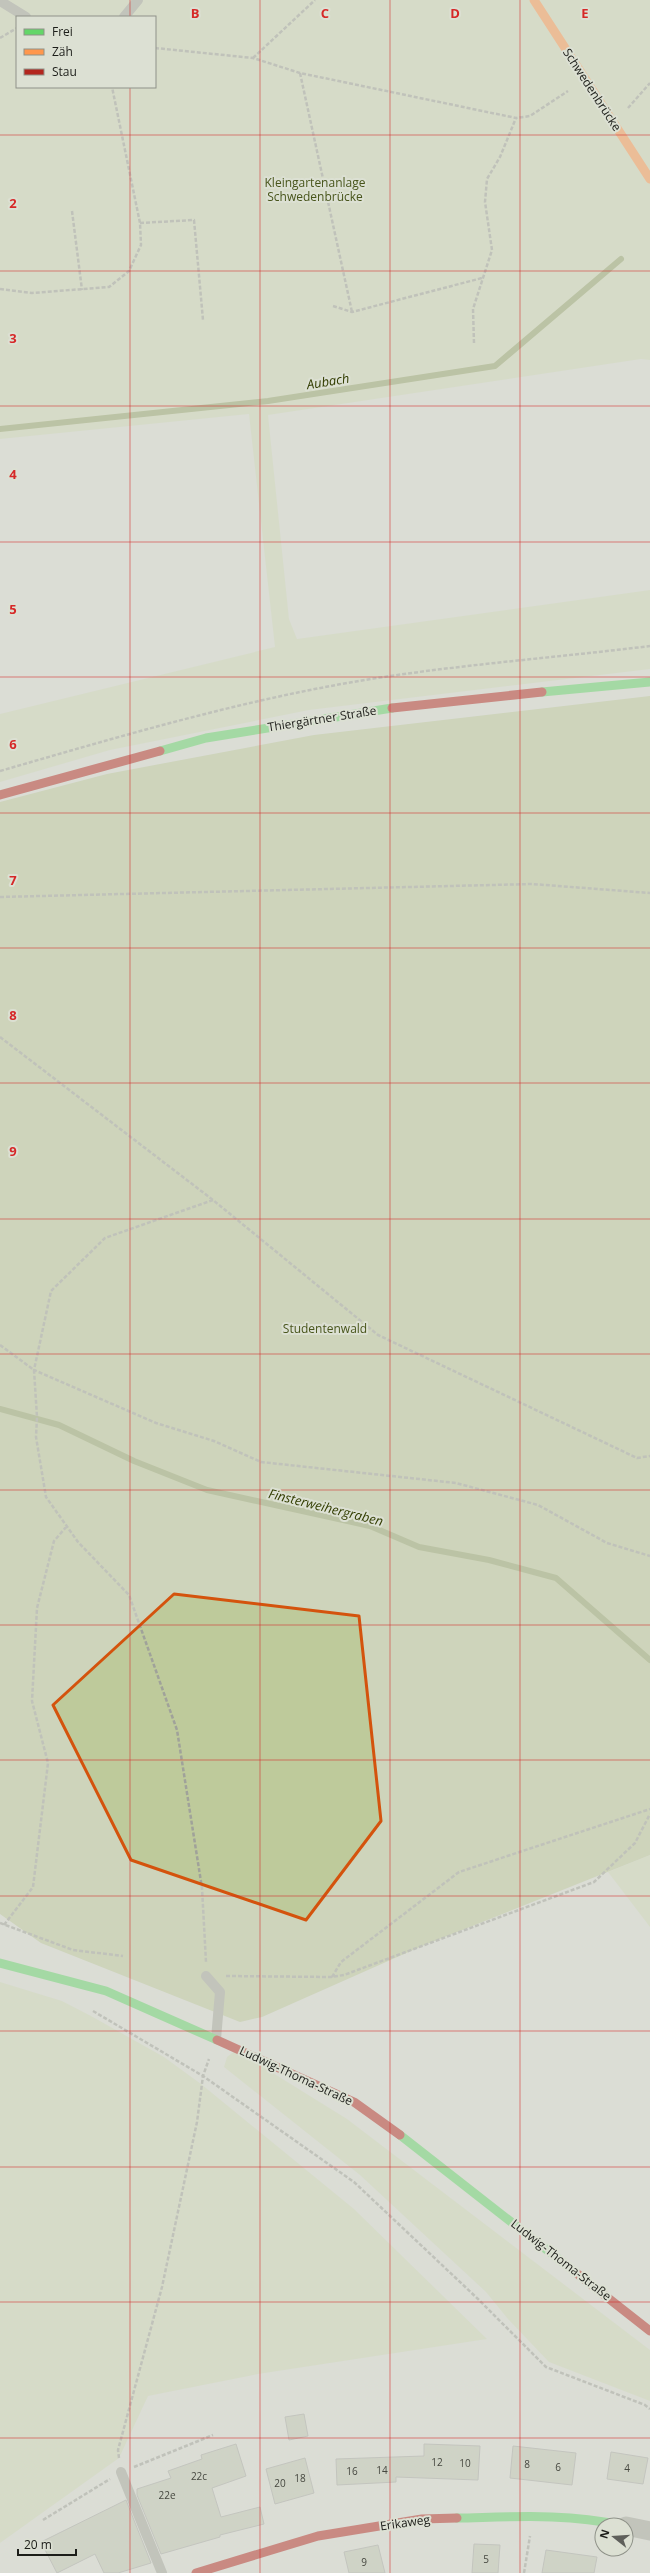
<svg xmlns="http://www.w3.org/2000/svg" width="650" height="2573" viewBox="0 0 650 2573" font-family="'Open Sans',sans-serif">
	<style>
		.green { fill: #d1dab9; fill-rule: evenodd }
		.forest { fill: #beca9b }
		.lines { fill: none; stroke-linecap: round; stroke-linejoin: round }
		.stream { stroke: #96a46a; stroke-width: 6 }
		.building { fill: #c2c7b4; stroke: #a7a9a3 }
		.path { stroke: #a0a29a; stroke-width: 2.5; stroke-dasharray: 4 2; stroke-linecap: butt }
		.lane { stroke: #a4a69c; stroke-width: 10 }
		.street { stroke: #a4a69c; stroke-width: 19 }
		.fast { stroke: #63d668; stroke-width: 9 }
		.slow { stroke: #ff974d; stroke-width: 9 }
		.jam { stroke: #b3261e; stroke-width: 9 }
		.marked { fill: none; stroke: #d4530d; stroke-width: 3; stroke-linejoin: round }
		.grid { fill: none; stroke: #d62828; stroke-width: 1; stroke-opacity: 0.55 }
		.labels { text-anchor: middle; stroke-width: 4; stroke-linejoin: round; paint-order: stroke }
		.number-label { font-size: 10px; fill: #464840 }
		.street-label { font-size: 12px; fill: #1c1d19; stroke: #dce0d3 }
		.park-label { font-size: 12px; fill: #48551b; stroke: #dce0d3 }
		.water-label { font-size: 13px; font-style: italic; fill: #323d00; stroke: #dce0d3 }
		.grid-label { font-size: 13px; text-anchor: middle; font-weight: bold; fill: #d62828; stroke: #dce0d3; stroke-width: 4; stroke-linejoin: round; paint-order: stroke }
	</style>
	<rect width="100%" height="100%" fill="#dbddd6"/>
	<path class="green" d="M0,0H650V360L641,359L268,415L289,619L297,639L650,590V669L309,710L110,750L0,782V714L275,647L249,414L0,439ZM17,17H155V87H17Z
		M650,1855V1927L608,1872Z
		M0,1982L62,2001L91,2016L164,2057L201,2084L354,2209L487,2339L258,2374L148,2396L119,2458L0,2543Z
		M236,2050L347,2119L650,2350V2401L549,2362L508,2319L486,2292L360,2175L224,2067L227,2057Z"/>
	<path class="forest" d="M650,696V1855L422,1946L262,2017L240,2022L41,1943L0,1914V802L107,774L314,735Z"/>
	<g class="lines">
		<path class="stream" d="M0,429L268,401L495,366L621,259
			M0,1409L59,1425L134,1461L207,1490L370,1526L419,1547L489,1560L556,1578L650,1660"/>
	</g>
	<path class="building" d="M304,2414L308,2436L289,2440L285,2417Z
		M236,2444L246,2476L212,2488L221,2517L260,2507L264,2524L220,2535V2537L161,2554L137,2495V2489L171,2478L168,2471L202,2459L201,2455Z
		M424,2444L480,2446L478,2480L396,2477V2482L337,2485L336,2459L424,2456Z
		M513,2446L576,2453L572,2485L510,2478Z
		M611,2452L648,2458L643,2484L607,2479Z
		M305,2458L314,2493L275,2504L266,2469Z
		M126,2500L151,2563L118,2573H104L95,2554L57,2573L41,2542Z
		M474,2544L500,2545L498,2573H472Z
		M378,2545L385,2573H349L344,2552Z
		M546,2550L597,2557L594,2573H542Z"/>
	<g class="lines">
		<path class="path" d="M0,38L17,28
			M155,48L253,58L300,73L516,118L530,116L568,91
			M253,58L315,0
			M300,73L352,312
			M628,108L650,83
			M72,211L82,290
			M140,223L194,220L203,320
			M0,289L32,293L109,287L129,271L141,245L140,223L112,87
			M333,306L352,312L482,278
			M474,343L473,309L492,250L485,202L487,179L500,157L516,118
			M0,771C111,739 222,706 336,685C439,666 545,659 650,646
			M0,897L532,884L650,893
			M0,1037L213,1200L378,1335L637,1458L650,1456
			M213,1200L105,1238L51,1291L34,1370L156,1423L214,1441L261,1462L456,1483L538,1505L607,1543L650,1556
			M0,1345L34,1370L37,1417L36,1437L46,1497L78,1542L129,1595L177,1730L202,1888L206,1962
			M0,1923L73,1950L123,1956
			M4,1925L33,1887L48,1763L32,1701L37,1608L54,1541L67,1526
			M226,1976L331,1977L344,1975L594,1882L635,1843L650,1814
			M332,1977L341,1962L459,1872L650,1809
			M93,2011L203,2076L354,2182L478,2299L546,2367L645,2405L650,2409
			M119,2458L118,2450L162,2287L197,2122L203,2076L209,2059
			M134,2467L213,2435
			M43,2520L110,2479
			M524,2573L530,2536"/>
		<path class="lane" d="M0,1L26,17
			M124,17L138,0
			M206,1976L220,1992L216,2039
			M121,2472L162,2573"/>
		<path class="street" d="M626,2526L650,2531"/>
		<path class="fast" d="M542,692L650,682
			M160,751L206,738L392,708
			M0,1963L106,1991L217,2040
			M400,2135L575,2272
			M457,2518C511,2517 567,2513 620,2525"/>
		<path class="slow" d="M534,0L650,179"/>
		<path class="jam" d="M392,708L542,692
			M0,795L160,751
			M217,2040L354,2102L400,2135
			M575,2272L650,2331
			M196,2573L318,2536L422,2519L457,2518"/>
	</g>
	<path d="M0 0H650V2573H0ZM174,1594L359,1616L381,1821L306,1920L131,1860L53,1705Z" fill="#dbddd6" fill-opacity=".55" fill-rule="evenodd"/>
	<path class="marked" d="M174,1594L359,1616L381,1821L306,1920L131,1860L53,1705Z"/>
	<path class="grid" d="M130,0V17M260,0V2573M390,0V2573M520,0V2573M130,87V2573M0,135H650M0,271H650M0,406H650M0,542H650M0,677H650M0,813H650M0,948H650M0,1083H650M0,1219H650M0,1354H650M0,1490H650M0,1625H650M0,1760H650M0,1896H650M0,2031H650M0,2167H650M0,2302H650M0,2438H650"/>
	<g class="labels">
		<g class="number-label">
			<text x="437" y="2466">12</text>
			<text x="465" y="2467">10</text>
			<text x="527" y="2468">8</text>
			<text x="558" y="2471">6</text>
			<text x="627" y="2472">4</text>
			<text x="382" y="2474">14</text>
			<text x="352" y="2475">16</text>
			<text x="199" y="2480">22c</text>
			<text x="300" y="2482">18</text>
			<text x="280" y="2487">20</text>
			<text x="167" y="2499">22e</text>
			<text x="486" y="2563">5</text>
			<text x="364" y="2566">9</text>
		</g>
		<g class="street-label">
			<text transform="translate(592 90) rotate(57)" y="4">Schwedenbrücke</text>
			<text transform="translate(322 719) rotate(-9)" y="4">Thiergärtner Straße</text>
			<text transform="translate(296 2076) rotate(25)" y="4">Ludwig-Thoma-Straße</text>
			<text transform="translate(561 2260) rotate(38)" y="4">Ludwig-Thoma-Straße</text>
			<text transform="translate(405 2523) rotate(-8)" y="4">Erikaweg</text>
		</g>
		<g class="park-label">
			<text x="315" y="187">Kleingartenanlage<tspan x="315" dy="14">Schwedenbrücke</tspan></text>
			<text x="325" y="1333">Studentenwald</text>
		</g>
		<g class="water-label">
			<text transform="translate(328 381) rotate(-9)" y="5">Aubach</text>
			<text transform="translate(326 1507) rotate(14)" y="5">Finsterweihergraben</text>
		</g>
	</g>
	<g class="grid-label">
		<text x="195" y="18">B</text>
		<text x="325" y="18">C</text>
		<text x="455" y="18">D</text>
		<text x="585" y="18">E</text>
		<text x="13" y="208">2</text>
		<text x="13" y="343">3</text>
		<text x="13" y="479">4</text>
		<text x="13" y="614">5</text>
		<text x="13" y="749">6</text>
		<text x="13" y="885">7</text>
		<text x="13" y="1020">8</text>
		<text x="13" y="1156">9</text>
	</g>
	<rect x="16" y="16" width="140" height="72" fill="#dce0d3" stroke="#8f9289"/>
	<rect x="24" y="29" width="20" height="6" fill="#63d668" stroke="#8f9289"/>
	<text x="52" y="36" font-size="12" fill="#1c1d19">Frei</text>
	<rect x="24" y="49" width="20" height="6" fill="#ff974d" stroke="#8f9289"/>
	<text x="52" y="56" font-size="12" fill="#1c1d19">Zäh</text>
	<rect x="24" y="69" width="20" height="6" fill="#b3261e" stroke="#8f9289"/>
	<text x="52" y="76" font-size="12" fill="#1c1d19">Stau</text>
	<g transform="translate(614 2537) rotate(287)"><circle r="19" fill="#dce0d3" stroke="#8f9289"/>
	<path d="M0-3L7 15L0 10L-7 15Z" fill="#5f605b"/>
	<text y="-6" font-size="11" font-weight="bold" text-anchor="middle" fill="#1c1d19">N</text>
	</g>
	<path d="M18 2549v6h58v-6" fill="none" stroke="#1c1d19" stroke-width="2"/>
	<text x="24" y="2549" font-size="12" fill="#1c1d19" stroke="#dce0d3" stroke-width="3" paint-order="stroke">20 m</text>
</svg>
